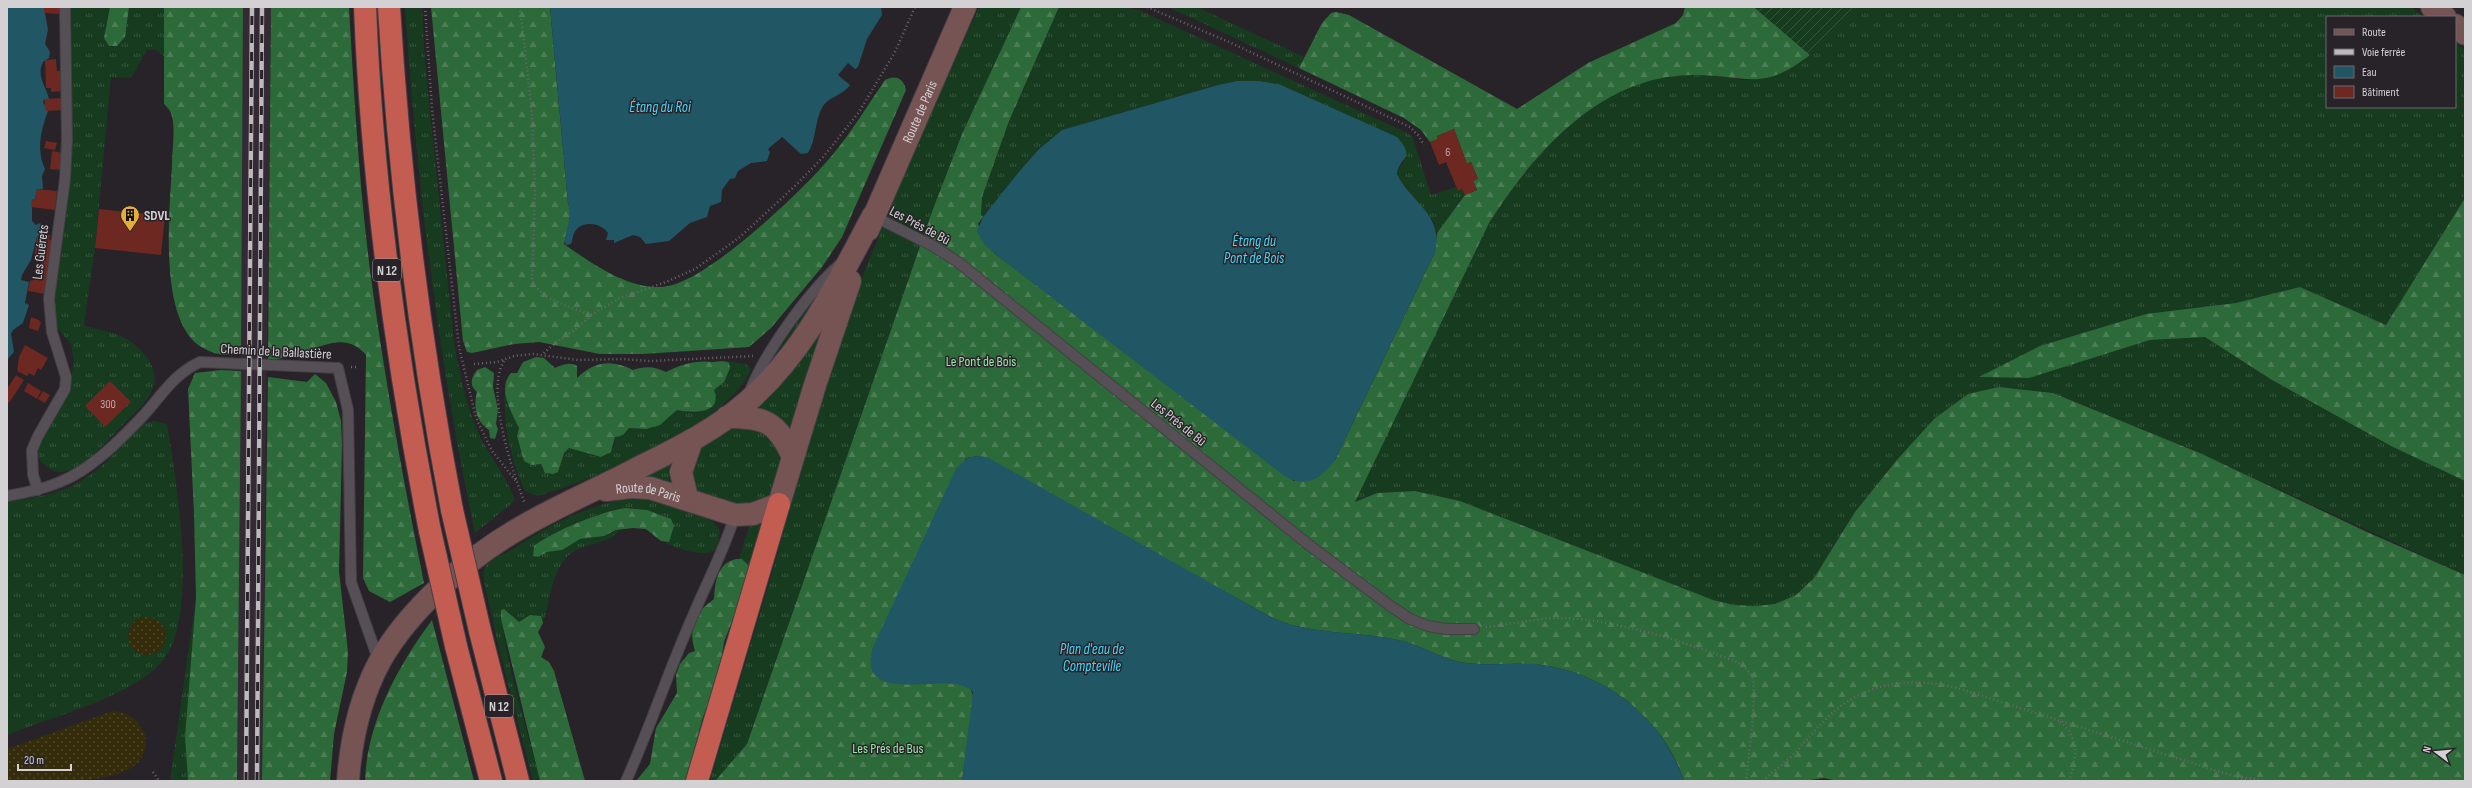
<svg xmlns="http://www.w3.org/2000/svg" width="2472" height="788" viewBox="0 0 2472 788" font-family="'Sofia Sans Condensed',sans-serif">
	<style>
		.built { fill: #332a34 }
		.grass { fill: url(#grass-tufts) }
		.forest { fill: url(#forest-firs) }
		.sand { fill: url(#sand-dots) }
		.garden { fill: url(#garden-furrows) }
		.water { fill: #215664 }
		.building { fill: #6d2821 }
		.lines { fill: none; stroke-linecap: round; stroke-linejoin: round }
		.lane-casing { stroke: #443f44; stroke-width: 12 }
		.secondary-casing { stroke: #443f44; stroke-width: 24 }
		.highway-casing { stroke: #443f44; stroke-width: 24 }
		.path { stroke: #6b676b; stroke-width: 2.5; stroke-dasharray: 1 3; stroke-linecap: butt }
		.lane { stroke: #565056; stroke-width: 10 }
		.secondary { stroke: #775454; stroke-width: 22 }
		.highway { stroke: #c35d51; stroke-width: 22 }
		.rail-casing { stroke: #bdb9bd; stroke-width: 4.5 }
		.rail { stroke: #282328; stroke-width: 3; stroke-dasharray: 9; stroke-linecap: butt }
		.highway-bridge-casing { stroke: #443f44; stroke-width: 24; stroke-linecap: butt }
		.highway-bridge { stroke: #c35d51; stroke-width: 22 }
		.labels { text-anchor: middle; stroke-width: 3; stroke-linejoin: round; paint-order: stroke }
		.number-label { font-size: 12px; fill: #baa7a7 }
		.shield { fill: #282328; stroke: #a09da0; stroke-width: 1 }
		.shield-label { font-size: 13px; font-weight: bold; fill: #d4d1d4 }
		.street-label { font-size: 14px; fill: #d4d1d4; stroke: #282328 }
		.poi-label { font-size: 14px; font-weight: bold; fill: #d4d1d4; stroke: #282328; text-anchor: start }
		.park-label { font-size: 14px; fill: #92e8a0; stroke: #282328 }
		.water-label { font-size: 15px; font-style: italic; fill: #42d7fa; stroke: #282328 }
	</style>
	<defs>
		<pattern id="grass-tufts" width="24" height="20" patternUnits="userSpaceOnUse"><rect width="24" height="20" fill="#163b1e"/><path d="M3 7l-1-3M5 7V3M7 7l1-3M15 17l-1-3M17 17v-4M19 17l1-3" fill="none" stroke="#37563e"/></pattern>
		<pattern id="forest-firs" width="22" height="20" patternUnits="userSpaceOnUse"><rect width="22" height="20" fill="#2d6a39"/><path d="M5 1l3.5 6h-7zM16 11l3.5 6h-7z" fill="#4b7e55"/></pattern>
		<pattern id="sand-dots" width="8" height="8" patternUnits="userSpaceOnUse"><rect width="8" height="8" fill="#342c0b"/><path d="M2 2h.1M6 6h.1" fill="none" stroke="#504a2e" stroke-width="1.8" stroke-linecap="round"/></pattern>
		<pattern id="garden-furrows" width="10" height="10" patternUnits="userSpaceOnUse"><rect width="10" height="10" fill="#163b1e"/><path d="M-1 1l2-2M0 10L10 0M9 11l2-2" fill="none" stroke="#37563e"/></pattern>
	</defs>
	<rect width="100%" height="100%" fill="#282328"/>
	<path class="built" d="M243,7H271L262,781H237Z"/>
	<path class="grass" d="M68,7H110L104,38L109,46H117L125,37L129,7H164L165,57L157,50H147L131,78L111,77L95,248L84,325C97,330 112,331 125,338C142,348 162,369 152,390C146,404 132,416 121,427C106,442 88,464 67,471C56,475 48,468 40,461L37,449L70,385L74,361L71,344L56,327L52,301L58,251Z
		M405,7H422L425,62L454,342C460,376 467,411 483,442C494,462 508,479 515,501L475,533C438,359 417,184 405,7Z
		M979,7H1021L962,134L933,209L747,744L715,781H710L773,570L823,385L863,275L913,154Z
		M1059,7H1127L1139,10L1407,133L1413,138L1431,195L1456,187L1458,191L1462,189L1465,195L1437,233L1433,221L1398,177V170L1404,161L1237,81L1218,85L1062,130L1038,150L983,217L981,215L982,197L1009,121Z
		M1168,7H1197L1304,57L1299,68Z
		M1754,7H2411L2423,17H2327V107H2455V42L2465,51V198L2386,325L2300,287L1980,377L2029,378L2150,340L2205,337L2272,380L2391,446L2465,481V575L2193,450L2053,393L1896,461L1855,512L1814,578L1796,595L1775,604L1756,606L1734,605L1713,600L1460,501L1415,491L1377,493L1354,502L1489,223C1527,164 1588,88 1661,77C1682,74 1703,75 1724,77C1732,78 1741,81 1749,80C1761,79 1797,60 1810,55Z
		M813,303L798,333L763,372L806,310Z
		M833,316L792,436L751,410Z
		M725,361L746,364L751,369C733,421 589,483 537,496L525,491C510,459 501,418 506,383L507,403L519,428L517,436L520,445L536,465L541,464L542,469L558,472L564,453L569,448H574L593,456L607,455L614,447L615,437L629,428L646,429L665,421L677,410L697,413L711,408L714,390C723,382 729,376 729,364Z
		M154,421L167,424C176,479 201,622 160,664C126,699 53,716 7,735V502C32,498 60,494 81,481C91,475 100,468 108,460C122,447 133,424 154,421Z
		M735,425L766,431L785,460L778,487L764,503L729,506L693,490L690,467L699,448Z
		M679,454L675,488L631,481Z
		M643,498C662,503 712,511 720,531L717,548C706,560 677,548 665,543H667V517C653,513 640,507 625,508C607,508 548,534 534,546L547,552L558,551L580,539L604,536L620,529C608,548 581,540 565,559C551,576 550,602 543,623L541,616L519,622L504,609C496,635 533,747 540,781H533L498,645L483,576L485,567C492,559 504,554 513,549C551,524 596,499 643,498Z
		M766,519L749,577L748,565L739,559L750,524Z
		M196,598L185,737L188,781H170Z"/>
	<path class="forest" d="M110,7H129L125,37L117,46H109L104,38Z
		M164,7H243L241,353C228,357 215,355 203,348C157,323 170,210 172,165C172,151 176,126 171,113C170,110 166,106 164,104Z
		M271,7H349C354,95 359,183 370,270C384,375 403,479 424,583L390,602L369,591L363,578L366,355C345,330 320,348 295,355C287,357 277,359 268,361Z
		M431,7H550L568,203L571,214L564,244C591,263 627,289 662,287C704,285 801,192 829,159C850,135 867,106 885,80C896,74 904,79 906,90L842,237L822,267L771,328L749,347L643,354H600L539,342L514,344L472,353L467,352L463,341Z
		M1021,7H1059L1009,121L982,197L981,215L983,217L978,224L994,253L1294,481L1335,460L1435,252L1437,233L1465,195L1477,190L1473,181L1478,179L1471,162L1467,164L1454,129L1437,136L1438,139L1430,142L1421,130L1404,118L1299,68L1322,23L1331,13L1336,12L1349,15L1517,109L1588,63L1676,23L1683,15L1685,7H1754L1810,55C1760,93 1749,75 1693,75C1602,75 1535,151 1489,223L1355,502L1377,493L1415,491L1460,501L1713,600L1734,605L1756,606L1775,604L1796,595L1814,578L1855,512L1896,461L1934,419L1968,394L1999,387L2053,393L2202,454L2367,532L2465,575V781H1837L1824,778L1803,781H1684C1665,720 1604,672 1541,665C1516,662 1491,666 1466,663C1444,660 1426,648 1406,642C1368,632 1326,635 1289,624C1275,620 1263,613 1251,606L978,456L966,458L878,677C909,692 944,675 970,688L974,698L962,781H715L747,744L933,209L962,134Z
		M2465,198V481L2391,446L2272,380L2205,337L2150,340L2029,378L1979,377L2040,346L2146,314L2236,303L2300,287L2386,325Z
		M536,357L544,358L555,368C561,365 570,361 577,366V378C594,361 612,359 633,370C645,366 654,366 666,372C682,364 696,360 713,362C719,362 723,360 729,363L730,368L724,382L714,390C723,415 692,413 677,410L660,425L646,429L629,428L623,435L615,437L611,452L601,457L569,448L564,453L558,472L553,474L545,473L541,464L532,465L524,461L517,436L519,428C511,412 497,388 511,373H517L523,362Z
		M485,367L494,373L493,387L498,410L496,424L498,429L495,439L490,438L489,430C476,422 473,406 477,392C469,386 471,377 477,370Z
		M221,370L241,371L237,781H188L185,737L196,598L194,513L188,389L195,373Z
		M315,374L326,383L336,402L341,421L342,445L339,571L348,652L347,672L334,734L330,781H262L268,377L307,382Z
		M626,508L647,510L671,519L674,526L669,542L661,541L646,529L633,528L616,530L604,536L580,539L562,550L547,552L538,557L533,556L534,546C551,532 604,510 626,508Z
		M736,559H742L748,565L749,577L724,642L720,670L702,720L686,781H636L650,764L656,728L677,693L676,675L680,664L689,653L695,651C690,636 691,619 704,607C707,604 711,602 714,599C715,583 717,563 736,559Z
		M504,609L519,622L530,615L541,616L543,623L538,632L545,647L541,657L549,662L554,671L585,781H540L501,619V610Z
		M432,620L474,781H365C367,722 398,666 432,620Z"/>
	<path class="sand" d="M128 636a19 19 0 1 1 38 0a19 19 0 1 1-38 0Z
		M113,711C127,713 137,718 144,732C147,738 146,745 144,752C135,788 39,781 7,781V749Z"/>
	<path class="garden" d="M1754,7H1855L1810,55Z"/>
	<path class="water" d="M7,7H44L48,30L45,44L50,52L49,58L43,62C36,77 46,85 49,99H44L43,102L48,111C41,130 36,150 45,169L42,176L43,189H37L35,199H32V221L36,225L40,223L42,225H46V230L37,237L31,260L22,275L21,280L29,282L25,303L29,305L23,323L13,330L11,334L14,352L7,360Z
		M550,7H881L882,15L867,39L858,67L855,69L848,63L838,75L850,85C843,95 829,97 823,106C814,121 817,138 808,153L801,154L782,137L768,149L770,152L767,161L751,163L738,171L735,178L730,179L722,190L721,202L710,206L707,217L690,223L669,241L646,244L640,237L633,235L614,243V240H606L608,233C602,224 588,221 579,227C573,231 573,238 571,244L566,245C561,238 574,220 568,203Z
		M1237,81H1259L1281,85L1397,137C1417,159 1399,156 1397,174C1411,203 1444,214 1435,252L1335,460C1322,478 1307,488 1286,477L994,253L984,244L977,231L983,217L1018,173L1038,150L1062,130L1218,85Z
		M978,456L987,457L1251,606C1263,613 1275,620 1289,624C1327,635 1368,632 1406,642C1426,648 1444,660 1466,663C1491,666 1516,662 1542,665C1605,673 1664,719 1684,781H962L973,692C953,667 854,712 873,647L956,469L967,458Z"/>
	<path class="building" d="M44,7H60L61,14L44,13Z
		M56,59L57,71H62L64,91L51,92V88H46L45,60Z
		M64,98V110L46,111L44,99Z
		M1454,129L1467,164L1471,162L1478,179L1473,181L1477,190L1465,195L1462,189L1458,191L1446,162L1439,165L1430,142L1438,139L1437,136Z
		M46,141L57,143L55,150L44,148Z
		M52,151L63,153L61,170L50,169Z
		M37,189L57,191L55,210L31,207L32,199H35Z
		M99,209L165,216L161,255L95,248Z
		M41,234L50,235L49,240H53L45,294L28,291L30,281L39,278L42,259L34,258L37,237L41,238Z
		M31,317L39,320L41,323L38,331L29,328Z
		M25,345L48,358L41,370L38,368L34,376L29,373L27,376L17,371L19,357Z
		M16,375L24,380L9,403L7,401V389Z
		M110,381L131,402L105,427L85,406Z
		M28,383L41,391L37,399L24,391Z
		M43,391L50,395L45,403L38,399Z"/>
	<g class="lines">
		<defs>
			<path id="lane" d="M873,216L933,246L958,262L1309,545L1389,605L1410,619L1428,626L1446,629H1474
				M750,391C765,352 808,293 839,265
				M38,490L33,475L32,450L38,436L65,389L66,377L52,332L49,299L65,179L67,140L65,7
				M7,496C25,493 43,489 60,482C92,469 120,440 143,416C162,395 174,374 200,362L338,368L348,410L351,582L379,662
				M626,781C650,728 668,672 692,618C706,584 724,551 735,515"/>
			<g id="secondary">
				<path d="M2432,7L2445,17"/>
				<path d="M2455,25L2465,34"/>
				<path id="s1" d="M868,230L965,7"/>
				<path d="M727,417C766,417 777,422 793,457"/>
				<path id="s2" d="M606,490L631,487L650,488L735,515L753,514L779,504L815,385L850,281"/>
				<path d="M687,498L681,472L692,440"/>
				<path d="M348,781C351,739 360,698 380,661C409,609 469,557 520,528C557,506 598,489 636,469C674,450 714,431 747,402C805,352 837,283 873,216"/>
			</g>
			<path id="highway" d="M365,7C372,183 396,358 430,531
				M389,7C399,176 420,344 452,510
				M480,631L518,781
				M456,646L491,781
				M697,781L779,504"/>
		</defs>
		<use href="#lane" class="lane-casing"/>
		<use href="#secondary" class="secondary-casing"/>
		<use href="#highway" class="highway-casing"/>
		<path class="path" d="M425,7L432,109L459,347L476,418L492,451L516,481
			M520,7L532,114L535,191L532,280C540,300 572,307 591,315C577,331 558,339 543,354
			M1147,7L1229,42L1410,127L1418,135L1424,145
			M591,315L618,299L666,282L695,269L740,237L797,184L824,156L859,112L895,52L915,7
			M504,361C485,391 513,473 525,504
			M474,364L497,362L514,356L533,354L578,360L623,359L650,361L753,356
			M351,367H359
			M1486,627C1511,624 1538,618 1563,618C1615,619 1688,643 1737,662C1743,666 1749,670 1752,677C1758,690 1748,762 1746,781
			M2060,722C2081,739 2076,758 2069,781
			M153,772L159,781
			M2242,777L2267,781
			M1763,781C1773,771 1785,763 1795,753C1805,742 1814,731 1824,721C1859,684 1906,676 1954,687L2249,781"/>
		<use href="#lane" class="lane"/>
		<use href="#secondary" class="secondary"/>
		<use href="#highway" class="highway"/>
		<defs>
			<path id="rail" d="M246,781L252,7
				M257,781L262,7"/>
		</defs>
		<use href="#rail" class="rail-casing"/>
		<use href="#rail" class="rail"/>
		<defs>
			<path id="highway-bridge" d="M452,510L480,631
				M430,531L456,646"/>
		</defs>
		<use href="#highway-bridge" class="highway-bridge-casing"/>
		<use href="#highway-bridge" class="highway-bridge"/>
	</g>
	<defs>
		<symbol id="building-pin" viewBox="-11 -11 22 30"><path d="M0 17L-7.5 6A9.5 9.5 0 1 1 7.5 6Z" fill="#e4ad35" stroke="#282328"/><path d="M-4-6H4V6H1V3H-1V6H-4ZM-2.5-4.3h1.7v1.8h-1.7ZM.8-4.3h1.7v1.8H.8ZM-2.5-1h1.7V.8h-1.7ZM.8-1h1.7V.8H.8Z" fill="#111"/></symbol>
	</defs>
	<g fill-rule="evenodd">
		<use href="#building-pin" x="119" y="204" width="22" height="30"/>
	</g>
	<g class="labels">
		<g class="number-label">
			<text x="1448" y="156">6</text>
			<text x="108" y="408">300</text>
		</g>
		<g class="shield">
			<rect x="373" y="259" width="28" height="22" rx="3"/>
			<rect x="485" y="695" width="28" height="22" rx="3"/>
		</g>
		<g class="shield-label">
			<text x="387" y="275">N 12</text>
			<text x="499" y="711">N 12</text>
		</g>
		<g class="street-label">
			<text dy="5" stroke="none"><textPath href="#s1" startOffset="129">Route de Paris</textPath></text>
			<text transform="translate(920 225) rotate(28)" y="5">Les Prés de Bû</text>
			<text transform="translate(40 252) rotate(-83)" y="5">Les Guérets</text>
			<text transform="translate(276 351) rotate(3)" y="5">Chemin de la Ballastière</text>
			<text transform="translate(1179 422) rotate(39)" y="5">Les Prés de Bû</text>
			<text dy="5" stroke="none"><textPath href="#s2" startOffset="43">Route de Paris</textPath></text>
		</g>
		<g class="poi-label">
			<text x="144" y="220">SDVL</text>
		</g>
		<g class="park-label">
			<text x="981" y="366">Le Pont de Bois</text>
			<text x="888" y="753">Les Prés de Bus</text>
		</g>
		<g class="water-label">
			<text x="660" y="112">Étang du Roi</text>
			<text x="1254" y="246">Étang du<tspan x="1254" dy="17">Pont de Bois</tspan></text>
			<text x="1092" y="654">Plan d'eau de<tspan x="1092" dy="17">Compteville</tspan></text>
		</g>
	</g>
	<rect width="2472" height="788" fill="none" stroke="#d4d1d4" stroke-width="16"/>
	<rect x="2326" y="16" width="130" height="92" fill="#282328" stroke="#6d696d"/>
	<rect x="2334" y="29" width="20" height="6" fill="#775454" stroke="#6d696d"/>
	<text x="2362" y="36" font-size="12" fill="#d4d1d4">Route</text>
	<rect x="2334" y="49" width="20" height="6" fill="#bdb9bd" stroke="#6d696d"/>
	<text x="2362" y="56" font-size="12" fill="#d4d1d4">Voie ferrée</text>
	<rect x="2334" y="66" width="20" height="12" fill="#215664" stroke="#6d696d"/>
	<text x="2362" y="76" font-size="12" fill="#d4d1d4">Eau</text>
	<rect x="2334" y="86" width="20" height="12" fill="#6d2821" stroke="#6d696d"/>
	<text x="2362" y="96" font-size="12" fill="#d4d1d4">Bâtiment</text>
	<g transform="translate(2436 752) rotate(286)" stroke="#282328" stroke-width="3" paint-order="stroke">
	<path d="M0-3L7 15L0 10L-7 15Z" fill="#d4d1d4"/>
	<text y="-6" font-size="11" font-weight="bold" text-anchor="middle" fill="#d4d1d4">N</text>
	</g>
	<path d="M18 764v6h53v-6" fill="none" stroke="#d4d1d4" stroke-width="2"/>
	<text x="24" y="764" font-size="12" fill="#d4d1d4" stroke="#282328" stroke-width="3" paint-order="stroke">20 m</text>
</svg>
